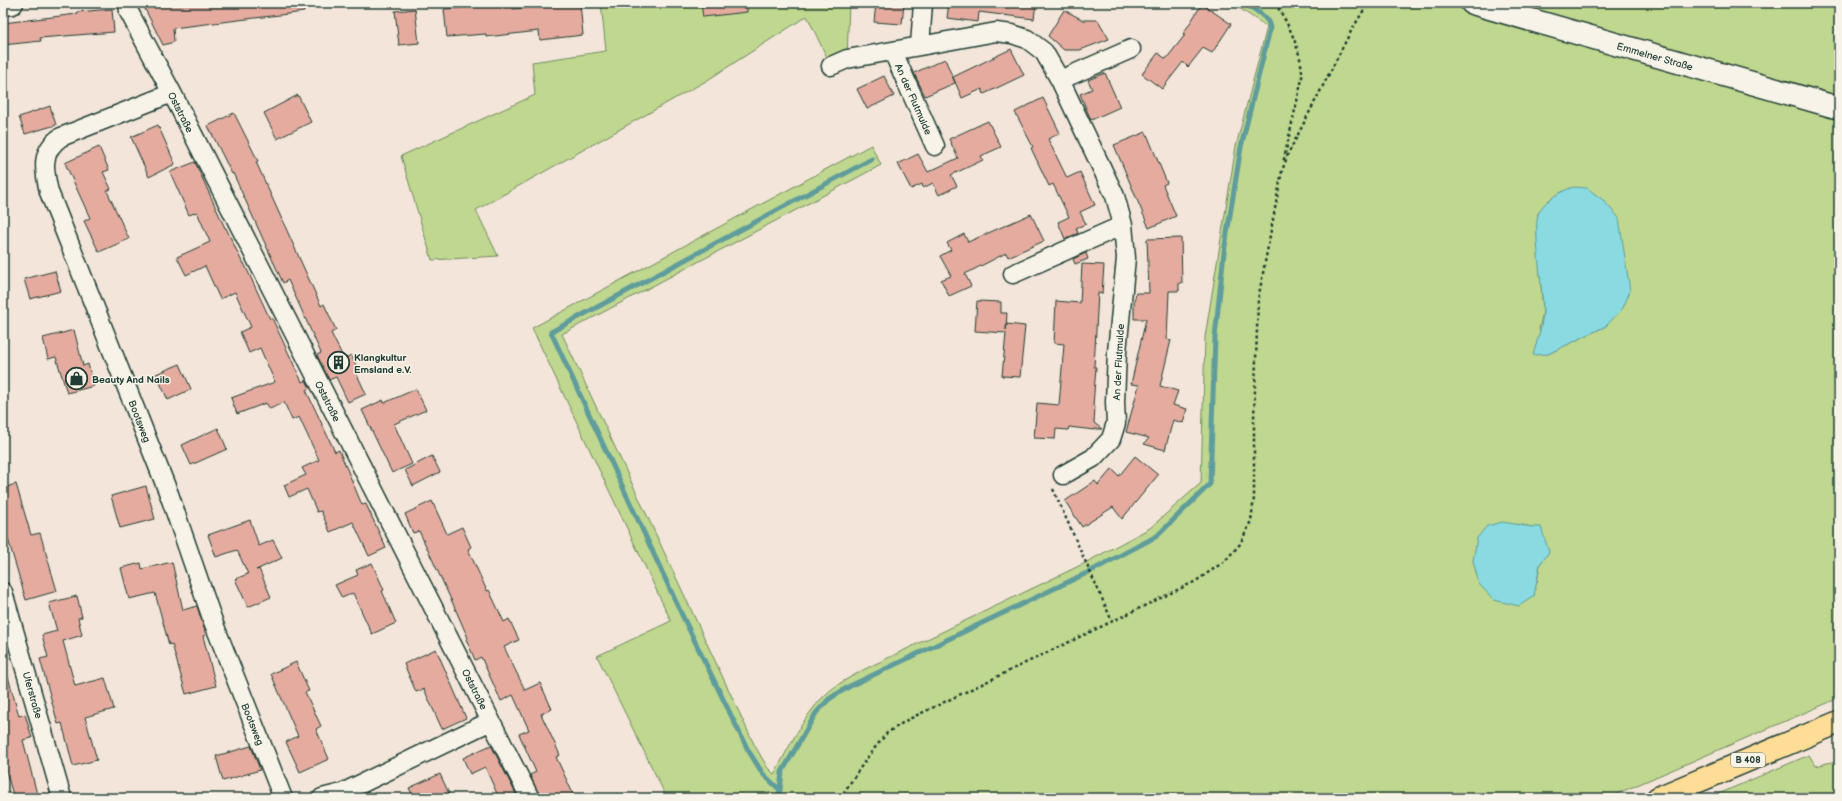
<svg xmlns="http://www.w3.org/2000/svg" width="1842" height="801" viewBox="0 0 1842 801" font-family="'Balsamiq Sans',sans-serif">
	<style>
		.green { fill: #bfd78e; stroke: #6f8a61; fill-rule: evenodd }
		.water { fill: #89dbe1; stroke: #5f9c9c }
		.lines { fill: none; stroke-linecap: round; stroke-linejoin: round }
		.stream { stroke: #5f9c9c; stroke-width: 5 }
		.building { fill: #e5ab9f; stroke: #1f3d34 }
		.minor-casing { stroke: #1f3d34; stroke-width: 21 }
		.tertiary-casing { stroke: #1f3d34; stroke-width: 25 }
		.primary-casing { stroke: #1f3d34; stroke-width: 25 }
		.path { stroke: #1f3d34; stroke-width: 2.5; stroke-dasharray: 3 3; stroke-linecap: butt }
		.minor { stroke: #f7f3e8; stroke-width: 18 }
		.tertiary { stroke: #f7f3e8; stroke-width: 22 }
		.primary { stroke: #fedd96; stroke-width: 22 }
		.labels { text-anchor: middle; stroke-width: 3; stroke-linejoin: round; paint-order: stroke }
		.shield { fill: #f7f3e8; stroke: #60746a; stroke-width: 1 }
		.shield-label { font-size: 9px; font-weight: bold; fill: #1f3d34 }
		.street-label { font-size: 10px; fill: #1f3d34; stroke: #f7f3e8 }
		.poi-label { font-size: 10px; font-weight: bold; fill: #1f3d34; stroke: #f7f3e8; text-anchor: start }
	</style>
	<rect width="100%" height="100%" fill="#f3e5d9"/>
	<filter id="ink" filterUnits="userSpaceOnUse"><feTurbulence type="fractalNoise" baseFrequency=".025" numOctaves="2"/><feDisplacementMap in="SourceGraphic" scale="8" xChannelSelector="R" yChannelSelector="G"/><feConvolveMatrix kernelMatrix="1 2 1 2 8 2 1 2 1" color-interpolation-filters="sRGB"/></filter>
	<g filter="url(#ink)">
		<path class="green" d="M601,3H849L847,59L831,66L807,16L706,81L476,210L498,256L432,260L401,156L535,95L532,62L606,51Z
			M1232,3H1839V698L1607,798H667L597,656L671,621L532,328L871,145L881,165L562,334L754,744L767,767L774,774C789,748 802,718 824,696C836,684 851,677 865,669L1083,564L1150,528L1201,483L1205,337L1236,146L1267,27ZM1538,213L1606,326L1548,354L1539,330L1543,311L1537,233ZM1517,524L1532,527L1549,552L1540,564L1537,582Z
			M1809,755L1816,766L1839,760V798H1709Z"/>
		<path class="water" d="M1573,187L1587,188L1603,200L1619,218L1630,291L1623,308L1606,326L1548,354L1533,355C1537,341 1543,324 1543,310C1543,291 1532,224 1539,212C1546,199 1560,192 1573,187Z
			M1502,522L1532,527H1541L1549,552L1540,564L1534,596L1519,606L1494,600L1479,584L1473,561L1477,538L1487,526Z"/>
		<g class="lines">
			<path class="stream" d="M780,790L763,774L748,750L682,615L551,332L872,159
				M778,798L780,790L782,772L816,713L829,699L850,686L1091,571L1157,536L1210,484L1215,337L1224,252L1241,147L1270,29C1270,17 1254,10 1245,3"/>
		</g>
		<path class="building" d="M185,3H304V12L173,28L174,42L163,45L144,7Z
			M490,3H512L513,9L580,3L583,35L540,40L539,31L486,37V34L447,37L444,9L483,6L482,4Z
			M701,3H747V12L703,17Z
			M876,3H904L902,24L874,22Z
			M949,3H1036L1034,19L979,12L978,22L947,18Z
			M1202,4L1231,24L1212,53L1203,48L1188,67L1183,62L1162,89L1142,74L1158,53L1166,59L1185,35L1183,34Z
			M112,9L114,32L40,38L41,41L3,45V23L77,14V12Z
			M415,9L419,43L399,45L395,11Z
			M1064,10L1083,20H1098L1109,39L1080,50H1064L1048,36Z
			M1011,49L1024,75L984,94L982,89L962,98L953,77Z
			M945,59L955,83L925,96L914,73Z
			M1105,73L1120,107L1091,120L1080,94L1092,89L1088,80Z
			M884,76L894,96L867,109L857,89Z
			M298,95L311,122L277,139L264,113Z
			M1043,98L1060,133L1048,139L1067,178L1080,172L1095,205L1080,212L1086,224L1076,228L1078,233L1065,239L1058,222L1069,217L1053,184L1049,186L1031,148L1033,147L1015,112Z
			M50,106L56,125L25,134L19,117Z
			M234,113L258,161L256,162L321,306L324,304L336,330L331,333L344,359L351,355L357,367L354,368L366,394L348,402L336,377L329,380L317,355L321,353L288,280L283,283L233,173L232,174L208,126Z
			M988,121L1001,147L981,156L983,160L951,175L957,186L939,195L933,183L923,188L922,184L911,189L898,164L918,154L928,172L958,158L949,139Z
			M158,125L175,164L149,177L131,137Z
			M1146,132L1167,183L1163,185L1176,216L1149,228L1114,145Z
			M99,147L109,170L103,172L111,189L107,191L129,239L99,252L84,221L90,218L65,163Z
			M195,162L225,228H226L243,264L244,263L270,319L272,318L302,382L306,380L310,388L306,390L335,452L339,450L362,505L366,504L386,548L369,556L353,522L330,532L321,511L317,512L307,489L289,497L284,485L306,475L302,468L319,460L299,417L292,420L284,402L270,409L266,403L237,414L231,398L275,382L260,348L249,353L240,332L251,327L235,292L220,299L205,266L186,275L177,257L210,242L197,212L189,215L170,172Z
			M1031,214L1044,241L1008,257L1006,253L965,274L971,286L949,296L941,280L951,276L940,256L951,250L947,243L964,234L968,242Z
			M1181,238L1182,283H1179V291H1169L1167,339L1171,340L1160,386L1178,391L1173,405L1187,409L1183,423L1173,420L1165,450L1144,444L1149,438L1126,432L1139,385L1131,384L1146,319H1134V302L1136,293H1149L1147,239Z
			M1086,253L1088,259L1075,264L1073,259Z
			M1082,264L1104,265L1102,294L1098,293L1094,367H1096L1093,406L1095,407L1094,423L1102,429H1094V430L1069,427L1068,430L1056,429L1055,439L1034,438L1037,403L1059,405L1064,344L1054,343L1056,301L1080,303Z
			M55,271L61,291L30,299L24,279Z
			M977,301L1001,302V313H1007L1006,330L1007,324L1025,326L1020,377L1002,376L1006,333L975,331Z
			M74,330L83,366L88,364L94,386L67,393L56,357L48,359L43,338Z
			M180,364L191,389L168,400L156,374Z
			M416,389L426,410L394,424L412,464L392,473L362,410L383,400L384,403Z
			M218,428L227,449L191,465L182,445Z
			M432,456L440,472L413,486L405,470Z
			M1135,456L1158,475L1122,519L1113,507L1082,527L1065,501L1095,481L1098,485L1112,469L1119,476Z
			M16,484L31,535L40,533L57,591L26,600L3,522V488Z
			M146,486L155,519L120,528L111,496Z
			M432,501L447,534L462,527L471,547L468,549L487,591L489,590L504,622L509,619L519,640L504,647L525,690L540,683L552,709L541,714L560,755L556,757L575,798H540L530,775L536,772L519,734L529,730L513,695L501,701L481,657L475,660L466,639L468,638L454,606L419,531L413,533L405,514Z
			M250,520L259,546L273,540L282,558L256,570L259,569L271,597L248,607L235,579L248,574L237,550L216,557L208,535Z
			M172,562L183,610L197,606L206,635L203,636L216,686L186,694L172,644L169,645L155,593L129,599L121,568L141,563L142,569Z
			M372,563L384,590L382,591L396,623L372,634L353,593L342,598L335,585L358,575L356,570Z
			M77,596L82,617L78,618L82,635L63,641L75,686L105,678L114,709L85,717L97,760L73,766L62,723L58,724L40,659L48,657L42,635L57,631L49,603Z
			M436,649L466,718L442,729L424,689L416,692L404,664Z
			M296,662L309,691L305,692L321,726L316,729L329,759L300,772L286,742L298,736L271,674Z
			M3,673H7L19,716L25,714L32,738L23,740L38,798H14L3,761Z
			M491,745L518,798H499L485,767L470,774L463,758Z
			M251,746L260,770L223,781L216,756Z
			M440,774L451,798H414L409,788Z"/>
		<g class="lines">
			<defs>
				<path id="minor" d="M128,3L129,12L172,93L530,798
					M923,3L920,46L996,32L1012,34L1027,39L1044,52L1060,80L1115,196L1123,225L1126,258L1117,352L1115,402L1116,423L1111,439L1093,458L1063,475
					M893,52L935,146
					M831,66L847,59L920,46
					M1060,80L1131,49
					M172,93L61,137C40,151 44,170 49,192L169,494L214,624L283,798
					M1013,274L1123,225
					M3,592L62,798
					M322,798L342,793L491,721"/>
				<path id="tertiary" d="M1472,3L1839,108
					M3,4L12,3"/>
				<path id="primary" d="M1658,798L1839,722"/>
			</defs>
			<use href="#minor" class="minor-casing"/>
			<use href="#tertiary" class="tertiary-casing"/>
			<use href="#primary" class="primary-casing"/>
			<path class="path" d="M1275,3C1289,24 1303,54 1302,79L1283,163
				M1053,489L1112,621
				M840,798L869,755L887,733L907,720L1196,581L1225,561L1240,544L1251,521L1254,498V418L1258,300L1282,171L1288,154L1350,33L1368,3"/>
			<use href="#minor" class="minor"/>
			<use href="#tertiary" class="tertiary"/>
			<use href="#primary" class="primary"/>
		</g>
	</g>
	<defs>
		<symbol id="building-ring" viewBox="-11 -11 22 22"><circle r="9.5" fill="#f7f3e8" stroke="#1f3d34" stroke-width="1.5"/><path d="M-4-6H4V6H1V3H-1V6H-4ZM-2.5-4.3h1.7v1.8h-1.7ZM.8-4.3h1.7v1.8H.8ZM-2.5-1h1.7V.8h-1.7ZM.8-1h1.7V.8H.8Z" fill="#1f3d34"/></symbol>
		<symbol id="shop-ring" viewBox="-11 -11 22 22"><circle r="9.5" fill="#f7f3e8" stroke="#1f3d34" stroke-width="1.5"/><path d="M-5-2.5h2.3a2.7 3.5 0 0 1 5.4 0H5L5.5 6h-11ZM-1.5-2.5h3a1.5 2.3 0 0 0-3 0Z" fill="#1f3d34"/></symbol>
	</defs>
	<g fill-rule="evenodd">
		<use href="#building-ring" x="326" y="350" width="25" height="25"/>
		<use href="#shop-ring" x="64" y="366" width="25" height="25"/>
	</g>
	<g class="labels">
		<rect class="shield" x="1731" y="753" width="34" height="14" rx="3"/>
		<g class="shield-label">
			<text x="1748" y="763">B 408</text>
		</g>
		<g class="street-label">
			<text transform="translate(1655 56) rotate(16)" y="4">Emmelner Straße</text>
			<text transform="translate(914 99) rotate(66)" y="4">An der Flutmulde</text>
			<text transform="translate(181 112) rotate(63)" y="4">Oststraße</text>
			<text transform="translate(1118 362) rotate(-87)" y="4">An der Flutmulde</text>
			<text transform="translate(328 401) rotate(63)" y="4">Oststraße</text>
			<text transform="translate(140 421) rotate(69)" y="4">Bootsweg</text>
			<text transform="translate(475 689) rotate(63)" y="4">Oststraße</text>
			<text transform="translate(33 695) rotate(74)" y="4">Uferstraße</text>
			<text transform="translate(253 724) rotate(68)" y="4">Bootsweg</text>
		</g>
		<g class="poi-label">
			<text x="354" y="361">Klangkultur<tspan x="354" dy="12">Emsland e.V.</tspan></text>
			<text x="92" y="383">Beauty And Nails</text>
		</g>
	</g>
	<rect width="1842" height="801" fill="none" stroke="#f7f3e8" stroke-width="16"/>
	<rect x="8" y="8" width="1826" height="785" fill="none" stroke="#1f3d34" stroke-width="1.5" filter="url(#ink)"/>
</svg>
